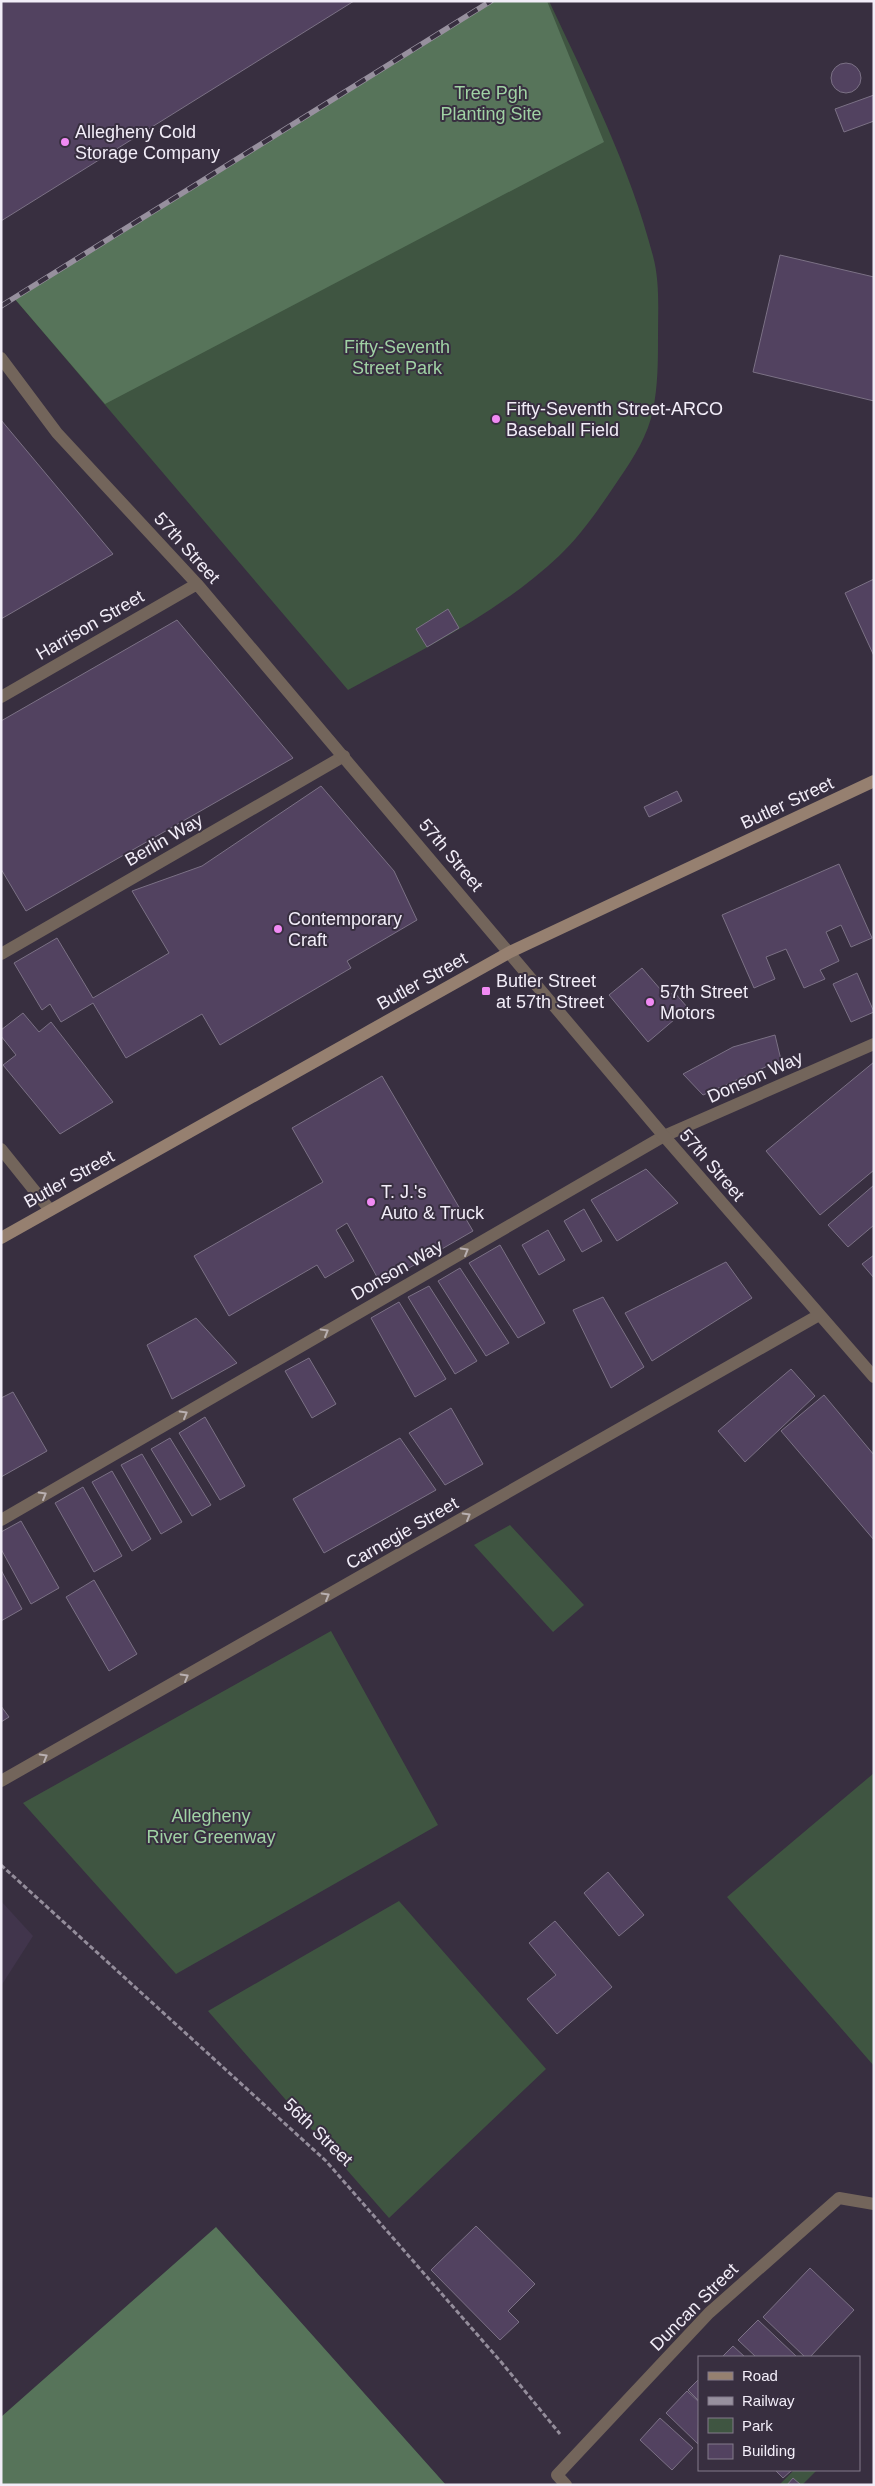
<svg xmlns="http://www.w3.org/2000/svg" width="875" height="2486" viewBox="0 0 875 2486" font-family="Arial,sans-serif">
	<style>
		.built { fill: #41354c }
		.green { fill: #3f5541 }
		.forest { fill: #57745a }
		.building { fill: #524260; stroke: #7b7185 }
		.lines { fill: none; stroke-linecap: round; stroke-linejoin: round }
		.path { stroke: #948d9b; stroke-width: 3; stroke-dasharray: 5 2.5; stroke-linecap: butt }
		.service { stroke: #73655b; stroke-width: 12 }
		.minor { stroke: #73655b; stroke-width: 12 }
		.secondary { stroke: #968070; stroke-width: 12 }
		.rail-casing { stroke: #97909e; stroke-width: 5.5 }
		.rail { stroke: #382f40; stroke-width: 4; stroke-dasharray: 11; stroke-linecap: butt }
		.oneway { stroke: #b9b0b1 }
		.poi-dot { fill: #f18af4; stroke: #382f40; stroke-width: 2 }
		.labels { text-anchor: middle; stroke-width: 4; stroke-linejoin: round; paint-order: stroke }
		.park-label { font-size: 18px; fill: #a0d2a4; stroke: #382f40 }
		.poi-label { font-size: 18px; fill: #f2edf8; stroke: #382f40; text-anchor: start }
		.street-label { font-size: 18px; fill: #f2edf8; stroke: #382f40 }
	</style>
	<rect width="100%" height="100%" fill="#382f40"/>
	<path class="built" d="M1,1901L33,1936L1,1986Z"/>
	<path class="green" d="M492,1H549C588,84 630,167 653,256C660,282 658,310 658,337C658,361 658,386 653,410C648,435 634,457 619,479C601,506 582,534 559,556C499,613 420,651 348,690L14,298Z
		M510,1525L584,1605L553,1632L474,1545Z
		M331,1631L438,1825L176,1974L23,1803Z
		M874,1773V2066L727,1897Z
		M399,1901L546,2069L389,2218L208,2011Z
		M794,2470H817L802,2485H779Z"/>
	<path class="forest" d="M492,1H547L604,142L105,404L14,298Z
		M216,2227L446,2485H1V2417Z"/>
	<path class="building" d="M1,1H354L1,221Z
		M831 78a15 15 0 1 1 30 0a15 15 0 1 1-30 0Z
		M874,95V121L844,132L835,109Z
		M780,255L874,277V401L753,372Z
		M1,420L113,554L1,619Z
		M874,579V656L845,593Z
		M448,609L459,628L427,647L416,629Z
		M177,620L293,758L26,911L1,869V721Z
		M321,786L394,871L417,920L347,961L351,968L220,1045L202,1014L126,1058L93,1003L61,1022L50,1004L42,1010L14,963L57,938L93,998L169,953L132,891L202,866Z
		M677,791L682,801L649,817L644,807Z
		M839,864L872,938L851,947L841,925L826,932L839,961L820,970L825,979L804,988L786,949L766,957L775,979L754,988L722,915Z
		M642,968L667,997L674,992L688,1008L648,1042L609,995Z
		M857,973L874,1012L851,1022L833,984Z
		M23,1013L39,1032L51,1022L113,1102L60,1134L3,1065L16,1055L1,1036V1030Z
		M775,1035L781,1060L703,1095L683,1074L733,1047Z
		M874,1062V1170L820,1215L766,1151Z
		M382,1076L473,1231L381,1284L347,1223L336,1230L354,1261L325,1278L317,1265L229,1316L194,1256L323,1182L292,1128Z
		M646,1169L678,1203L617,1241L591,1200Z
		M874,1185V1225L848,1247L828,1225Z
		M584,1209L602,1241L582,1252L564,1221Z
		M548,1230L565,1260L539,1275L522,1245Z
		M500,1245L545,1323L518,1338L469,1263Z
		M874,1255V1278L862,1264Z
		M726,1262L752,1298L652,1361L625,1313Z
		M460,1268L509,1343L486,1356L438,1281Z
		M429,1286L477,1361L455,1374L408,1297Z
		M603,1297L644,1367L611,1388L573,1310Z
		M399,1302L446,1379L415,1397L371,1318Z
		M196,1318L237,1363L172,1399L147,1345Z
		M309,1358L336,1404L312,1418L285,1371Z
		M791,1369L815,1396L745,1462L718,1431Z
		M13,1392L47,1451L1,1477V1398Z
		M824,1395L874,1455V1540L781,1431Z
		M451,1408L483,1464L445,1485L409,1433Z
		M205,1417L245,1486L220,1500L179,1433Z
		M170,1438L211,1505L192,1516L151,1449Z
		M400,1438L436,1490L324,1553L293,1499Z
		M142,1454L182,1522L161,1534L121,1465Z
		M112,1471L151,1539L132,1551L92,1482Z
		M83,1487L122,1556L94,1572L55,1503Z
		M21,1521L59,1588L31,1604L1,1549V1532Z
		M1,1570L22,1609L1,1621Z
		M94,1580L137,1654L109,1671L66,1597Z
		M1,1706L9,1717L1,1722Z
		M608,1872L644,1915L619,1936L584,1893Z
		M555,1921L612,1987L557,2034L527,1999L556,1975L529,1943Z
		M476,2226L535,2284L508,2311L519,2322L500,2340L431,2270Z
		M810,2268L854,2310L810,2357H805L763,2317Z
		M758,2320L797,2357H756L738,2340Z
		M733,2346L745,2357H722Z
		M699,2379V2401L688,2390Z
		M687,2391L699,2402L698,2444L666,2413Z
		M660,2418L693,2448L672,2470L640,2440Z
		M775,2470H792L783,2478Z
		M793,2478L801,2485H787Z"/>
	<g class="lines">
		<path class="path" d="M1,1865L326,2161L502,2363L560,2434"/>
		<path class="service" d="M1,954L344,756
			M1,1149L50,1210
			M1,1520L664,1136L874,1044"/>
		<path class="minor" d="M1,358L57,433L197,584L664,1136L874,1377
			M1,697L197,584
			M1,1781L819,1315
			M566,2485L557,2475L709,2313L839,2198L874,2204"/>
		<path class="secondary" d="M1,1238L510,952L874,781"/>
		<defs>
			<path id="rail" d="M1,306L491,1"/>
		</defs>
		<use href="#rail" class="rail-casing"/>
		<use href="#rail" class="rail"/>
	</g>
	<defs><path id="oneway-chevron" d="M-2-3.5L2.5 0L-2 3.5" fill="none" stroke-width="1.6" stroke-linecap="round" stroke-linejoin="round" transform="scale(1.25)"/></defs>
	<g class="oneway">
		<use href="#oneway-chevron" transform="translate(465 1251) rotate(-30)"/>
		<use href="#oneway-chevron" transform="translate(325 1332) rotate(-30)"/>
		<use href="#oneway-chevron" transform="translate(184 1414) rotate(-30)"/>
		<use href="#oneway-chevron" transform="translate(43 1495) rotate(-30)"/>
		<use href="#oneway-chevron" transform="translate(467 1516) rotate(-30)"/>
		<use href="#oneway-chevron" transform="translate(326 1596) rotate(-30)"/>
		<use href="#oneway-chevron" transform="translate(185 1677) rotate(-30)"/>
		<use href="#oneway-chevron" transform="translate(44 1757) rotate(-30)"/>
	</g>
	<g class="poi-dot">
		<circle cx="65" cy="142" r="5"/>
		<circle cx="496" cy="419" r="5"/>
		<circle cx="278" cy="929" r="5"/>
		<rect x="481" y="986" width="10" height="10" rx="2.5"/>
		<circle cx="650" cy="1002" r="5"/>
		<circle cx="371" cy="1202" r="5"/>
	</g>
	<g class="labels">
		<g class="park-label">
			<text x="491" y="99">Tree Pgh<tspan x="491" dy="21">Planting Site</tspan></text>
			<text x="397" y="353">Fifty-Seventh<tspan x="397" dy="21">Street Park</tspan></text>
			<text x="211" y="1822">Allegheny<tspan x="211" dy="21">River Greenway</tspan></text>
		</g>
		<g class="poi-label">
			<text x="75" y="138">Allegheny Cold<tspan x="75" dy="21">Storage Company</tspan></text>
			<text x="506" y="415">Fifty-Seventh Street-ARCO<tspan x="506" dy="21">Baseball Field</tspan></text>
			<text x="288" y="925">Contemporary<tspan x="288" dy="21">Craft</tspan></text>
			<text x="496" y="987">Butler Street<tspan x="496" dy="21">at 57th Street</tspan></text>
			<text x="660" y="998">57th Street<tspan x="660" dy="21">Motors</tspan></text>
			<text x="381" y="1198">T. J.'s<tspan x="381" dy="21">Auto &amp; Truck</tspan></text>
		</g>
		<g class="street-label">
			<text transform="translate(187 548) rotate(48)" y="6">57th Street</text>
			<text transform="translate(90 625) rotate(-30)" y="6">Harrison Street</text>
			<text transform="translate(787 803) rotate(-25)" y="6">Butler Street</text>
			<text transform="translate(164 840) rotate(-30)" y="6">Berlin Way</text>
			<text transform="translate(451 855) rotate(50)" y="6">57th Street</text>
			<text transform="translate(422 981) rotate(-29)" y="6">Butler Street</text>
			<text transform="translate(755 1077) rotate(-24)" y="6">Donson Way</text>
			<text transform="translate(712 1165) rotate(49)" y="6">57th Street</text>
			<text transform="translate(69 1179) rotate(-29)" y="6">Butler Street</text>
			<text transform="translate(397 1270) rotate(-30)" y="6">Donson Way</text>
			<text transform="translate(402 1533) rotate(-30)" y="6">Carnegie Street</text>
			<text transform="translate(318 2132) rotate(44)" y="6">56th Street</text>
			<text transform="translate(694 2307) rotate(-45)" y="6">Duncan Street</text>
		</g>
	</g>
	<rect width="875" height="2486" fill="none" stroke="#f2edf8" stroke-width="5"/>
	<rect x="698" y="2356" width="162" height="115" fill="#382f40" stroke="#827b8a"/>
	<rect x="708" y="2372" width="25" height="8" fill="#968070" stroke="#827b8a"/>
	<text x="742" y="2381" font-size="15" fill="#f2edf8">Road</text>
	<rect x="708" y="2397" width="25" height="8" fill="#97909e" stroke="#827b8a"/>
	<text x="742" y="2406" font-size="15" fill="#f2edf8">Railway</text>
	<rect x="708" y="2418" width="25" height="15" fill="#3f5541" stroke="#827b8a"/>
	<text x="742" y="2431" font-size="15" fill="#f2edf8">Park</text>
	<rect x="708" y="2444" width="25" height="15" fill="#524260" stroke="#827b8a"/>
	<text x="742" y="2456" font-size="15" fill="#f2edf8">Building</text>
</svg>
